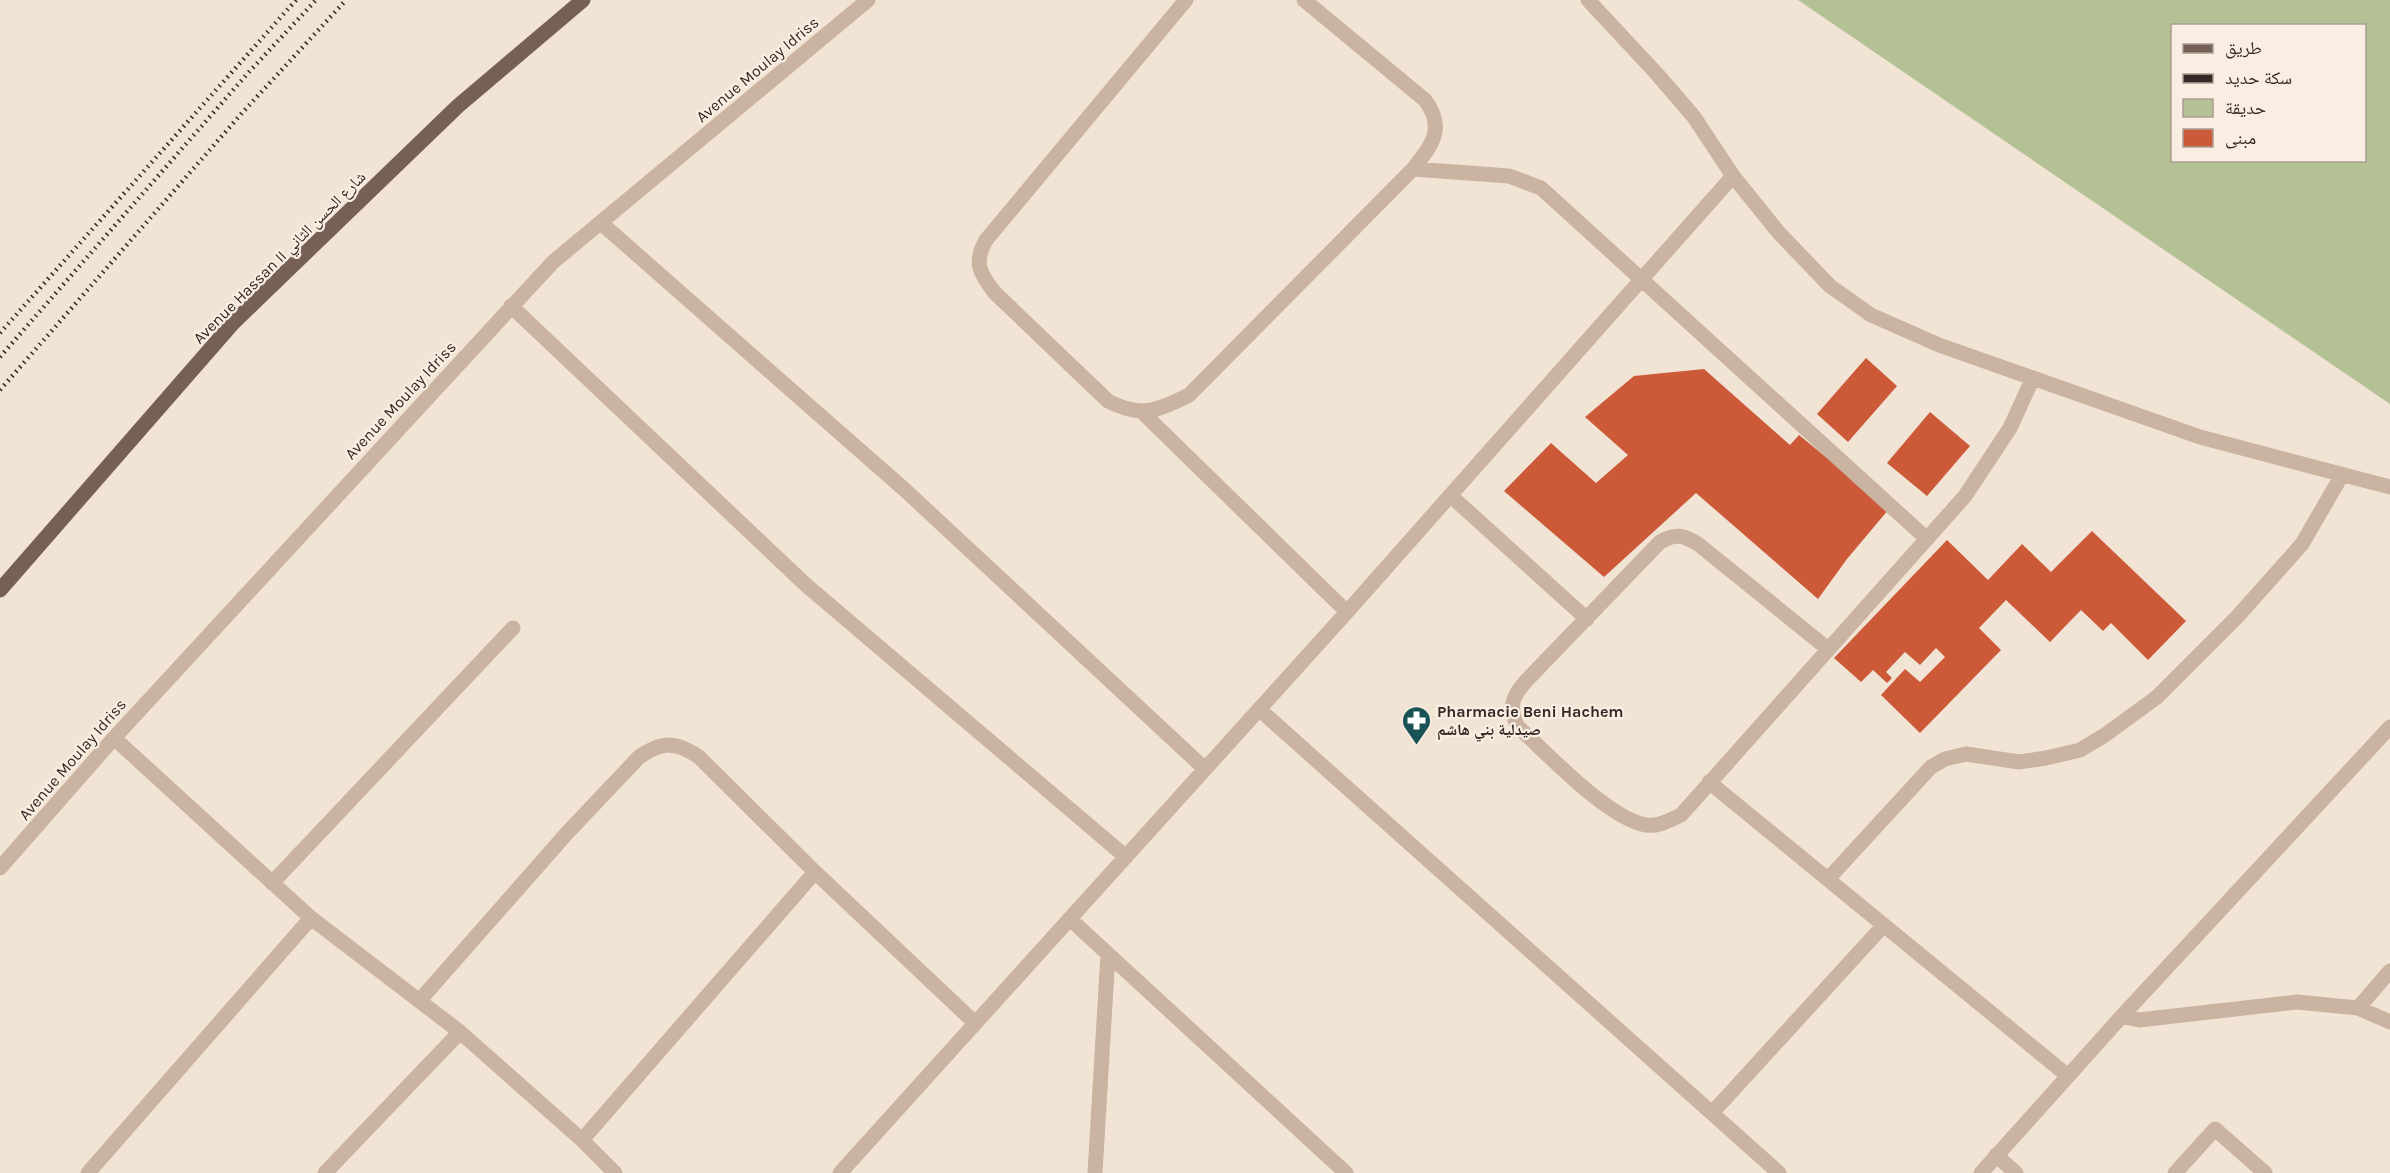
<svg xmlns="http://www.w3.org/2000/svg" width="2390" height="1173" viewBox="0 0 2390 1173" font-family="Karla,'Noto Naskh Arabic',sans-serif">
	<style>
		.green { fill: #b3c195; fill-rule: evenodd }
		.building { fill: #cc5a39 }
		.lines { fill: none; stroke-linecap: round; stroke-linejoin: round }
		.minor { stroke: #cab3a1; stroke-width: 15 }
		.major { stroke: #765f54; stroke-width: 15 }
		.rail { stroke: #342924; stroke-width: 4.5; stroke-dasharray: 1.5 4.5; stroke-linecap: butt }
		.labels { text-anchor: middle; stroke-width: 4.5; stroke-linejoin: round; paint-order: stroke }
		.street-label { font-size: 16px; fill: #342924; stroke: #f9eee1 }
		.poi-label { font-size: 16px; font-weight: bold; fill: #342924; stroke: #f9eee1; text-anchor: start }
	</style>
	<rect width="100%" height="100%" fill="#f2e4d5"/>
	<path class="green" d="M1798,0H2390V404ZM2172,26H2364V160H2172Z"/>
	<path class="building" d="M1866,358L1897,386L1848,442L1817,414Z
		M1704,369L1790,445L1799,435L1889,509L1847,559L1818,599L1696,493L1604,577L1504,491L1551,443L1596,483L1628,455L1585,417L1634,376Z
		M1930,412L1970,446L1927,496L1887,463Z
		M2092,531L2186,621L2148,660L2111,623L2103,631L2081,610L2050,642L2006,600L1979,628L2001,650L1920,733L1881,695L1905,669L1920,682L1945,657L1936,648L1920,665L1905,652L1886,672L1892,678L1887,683L1873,670L1861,682L1834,658L1947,540L1988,580L2022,544L2051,572Z"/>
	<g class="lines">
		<path class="minor" d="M1186,0L986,240C973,263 980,274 995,293L1108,401C1140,418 1158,411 1189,395L1413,169C1432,145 1446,128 1425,100L1304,0
			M1588,0L1657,74L1694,117L1733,176L1779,233L1830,286L1871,315L1939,345L2200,437L2390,487
			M1413,169L1509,176L1541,188L1927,539
			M601,223L905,490L1205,769
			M511,306L806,585L1126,857
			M1142,412L1347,612
			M1451,496L1587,619
			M1828,649L1698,544C1684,535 1675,533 1660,542L1526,681C1512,697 1508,707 1518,727C1547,753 1608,819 1646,825C1658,827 1670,820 1681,815L1965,496L2010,428L2033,378
			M1260,710L1779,1173
			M114,738L311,918L460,1032L582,1140L615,1173
			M1709,782L2068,1076
			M0,868L114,738L553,262L868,0
			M1828,879L1931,767L1945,759L1966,754L2019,762L2046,758L2080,750L2105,735L2157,697L2237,617L2302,544L2342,475
			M272,883L513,628
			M1070,919L1346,1173
			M420,1000L567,833L639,757C662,741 675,741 699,757L815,872L975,1023
			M2358,1008L2390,971
			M2122,1016L2139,1020L2297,1002L2358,1008L2390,1022
			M1712,1113L1884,925
			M582,1140L815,872
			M1996,1155L2016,1173
			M88,1173L311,918
			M325,1173L460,1032
			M840,1173L1347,612L1733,176
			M1095,1173L1108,954
			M1981,1173L2122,1016L2390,727
			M2175,1173L2215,1129L2265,1173"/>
		<path class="major" d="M0,590L233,323L458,106L583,0"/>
		<path class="rail" d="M0,333L296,0
			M0,357L248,73L316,0
			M0,390L242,113L346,0"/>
	</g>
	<defs>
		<symbol id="pharmacy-pin" viewBox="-11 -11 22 30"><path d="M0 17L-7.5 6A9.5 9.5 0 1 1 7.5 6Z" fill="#195356" stroke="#f9eee1"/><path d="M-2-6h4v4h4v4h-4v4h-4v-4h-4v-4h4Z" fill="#fff"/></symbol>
	</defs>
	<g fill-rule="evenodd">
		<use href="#pharmacy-pin" x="1400" y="704" width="33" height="45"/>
	</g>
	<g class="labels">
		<g class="street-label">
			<text transform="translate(757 69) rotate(-40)" y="6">Avenue Moulay Idriss</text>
			<text transform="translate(279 257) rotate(-45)" y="6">Avenue Hassan II شارع الحسن الثاني</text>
			<text transform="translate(400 400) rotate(-47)" y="6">Avenue Moulay Idriss</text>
			<text transform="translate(72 759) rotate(-49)" y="6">Avenue Moulay Idriss</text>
		</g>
		<g class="poi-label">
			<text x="1437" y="717">Pharmacie Beni Hachem<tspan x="1437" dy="18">صيدلية بني هاشم</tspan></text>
		</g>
	</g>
	<rect x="2171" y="24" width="195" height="138" fill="#f9eee1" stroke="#aa9f95" stroke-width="1.5"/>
	<rect x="2183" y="44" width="30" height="9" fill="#765f54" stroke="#aa9f95" stroke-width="1.5"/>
	<text x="2225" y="54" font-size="18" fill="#342924">طريق</text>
	<rect x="2183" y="74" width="30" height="9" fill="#342924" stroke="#aa9f95" stroke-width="1.5"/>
	<text x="2225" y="84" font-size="18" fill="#342924">سكة حديد</text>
	<rect x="2183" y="99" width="30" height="18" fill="#b3c195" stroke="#aa9f95" stroke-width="1.5"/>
	<text x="2225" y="114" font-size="18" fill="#342924">حديقة</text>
	<rect x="2183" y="129" width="30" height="18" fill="#cc5a39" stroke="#aa9f95" stroke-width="1.5"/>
	<text x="2225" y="144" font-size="18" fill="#342924">مبنى</text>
</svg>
